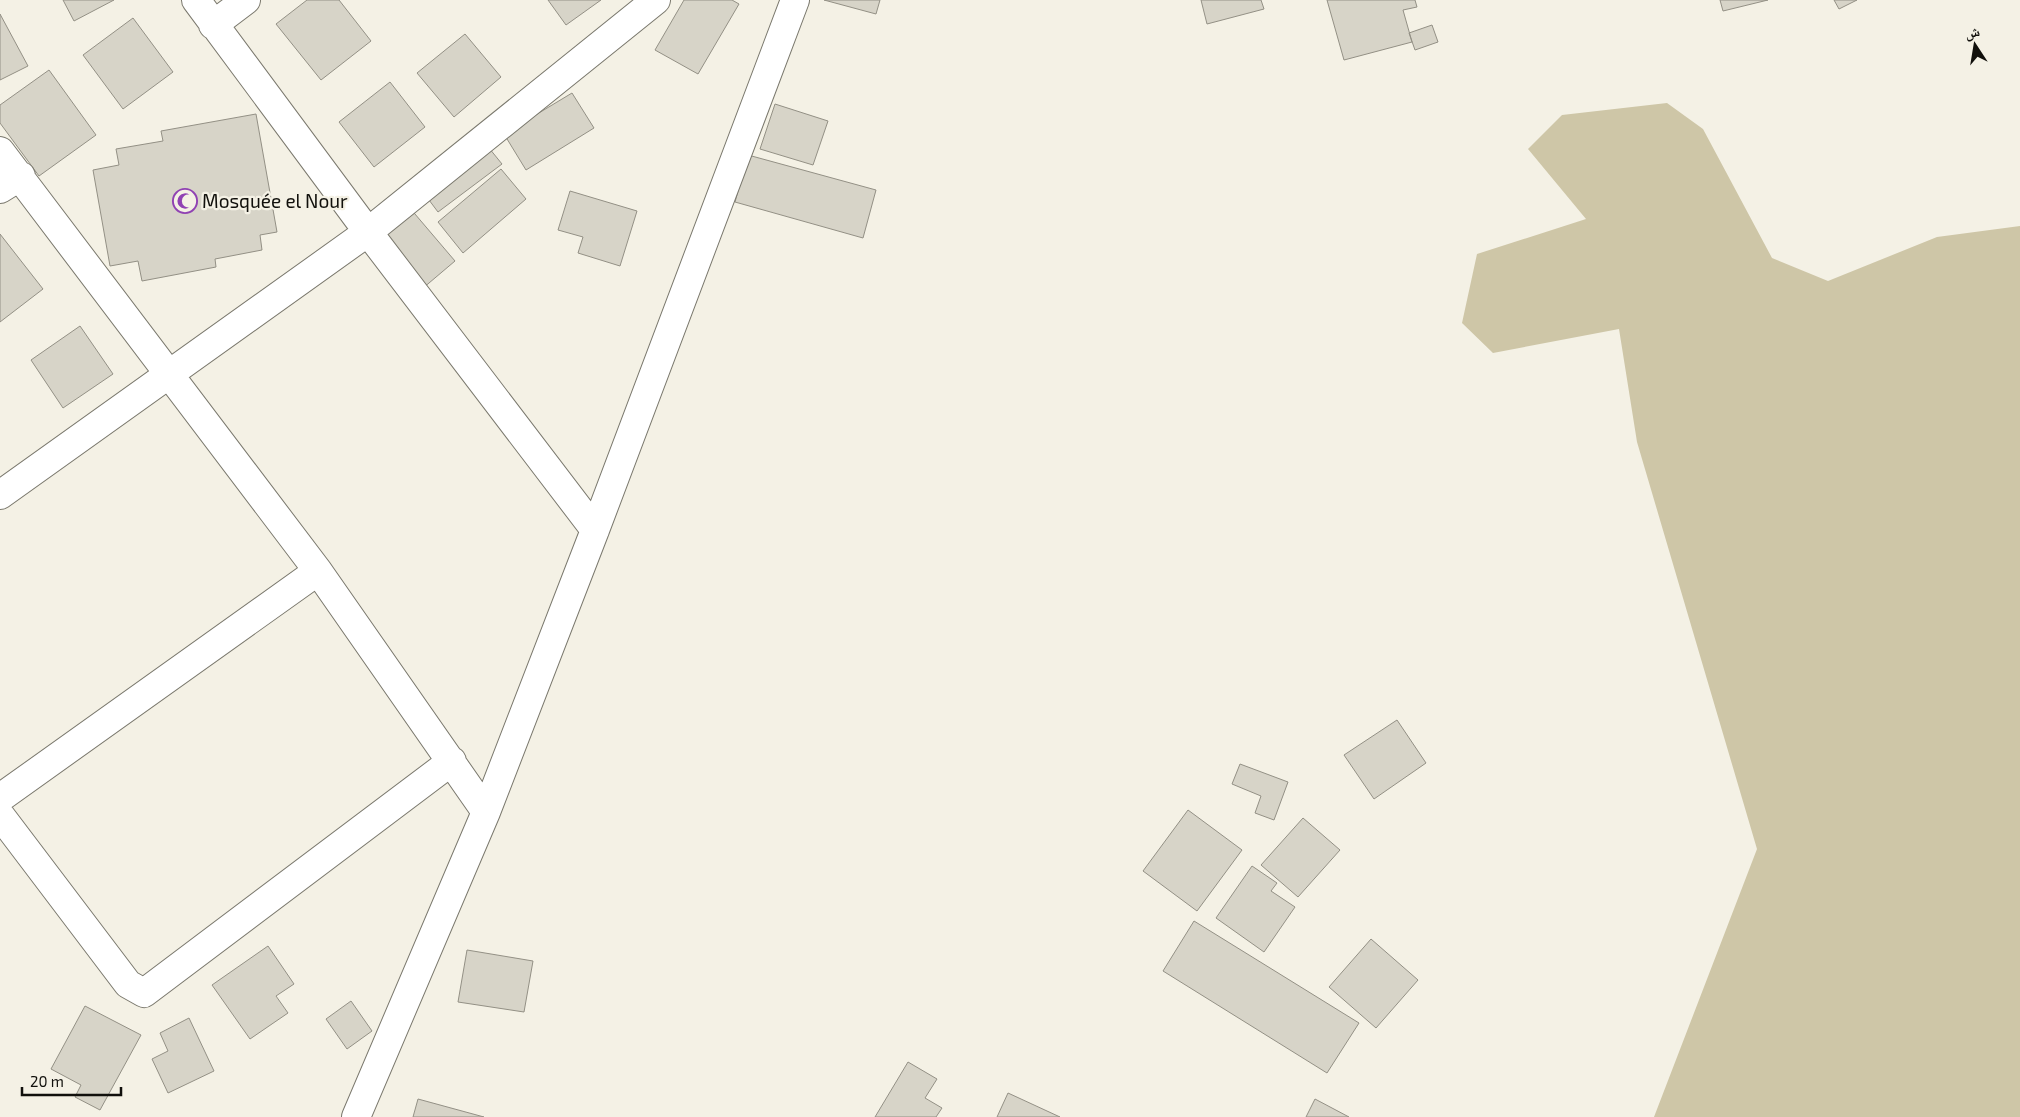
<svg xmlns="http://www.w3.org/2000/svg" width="2020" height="1117" viewBox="0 0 2020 1117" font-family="'Exo 2','Noto Naskh Arabic',sans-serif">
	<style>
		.green { fill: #cec6a7 }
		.building { fill: #d7d4c8; stroke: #939085 }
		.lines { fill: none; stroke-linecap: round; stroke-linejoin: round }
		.minor-casing { stroke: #7a786d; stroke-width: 30 }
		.minor { stroke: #fff; stroke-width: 28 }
		.labels { text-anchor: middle; stroke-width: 4.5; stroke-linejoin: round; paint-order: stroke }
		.poi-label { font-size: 19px; fill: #11100c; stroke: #f4f1e5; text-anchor: start }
	</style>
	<rect width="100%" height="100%" fill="#f4f1e5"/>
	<path class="green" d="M1667,103L1703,129L1772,258L1828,281L1937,237L2020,226V1117H1654L1757,849L1637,442L1619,329L1493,353L1462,323L1477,254L1586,219L1528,149L1562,115Z"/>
	<path class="building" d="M63,0H114L74,21Z
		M307,0H339L371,41L321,80L276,24Z
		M548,0H601L566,25Z
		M684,0H732L739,4L698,74L655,50Z
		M824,0H880L876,14Z
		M1201,0H1261L1264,9L1207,24Z
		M1327,0H1415L1417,7L1403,10L1412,42L1344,60Z
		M1720,0H1768L1723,11Z
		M1834,0H1857L1839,9Z
		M0,14L28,66L0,80Z
		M133,18L173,72L123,109L83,55Z
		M1432,25L1438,42L1415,50L1409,33Z
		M465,34L501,77L454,117L417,73Z
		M49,70L96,135L39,176L0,123V105Z
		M390,82L425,127L374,167L339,122Z
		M572,93L594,128L526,170L504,134Z
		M775,104L828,121L813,165L760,149Z
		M256,114L277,232L260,235L262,250L215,259L216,267L142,281L138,261L110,266L93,170L119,165L116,149L163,141L161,131Z
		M489,148L502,164L438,212L426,196Z
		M748,155L876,190L863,238L735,202Z
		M501,169L526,199L463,253L438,222Z
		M570,191L637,211L620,266L578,253L583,237L558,230Z
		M409,207L455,261L416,294L370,240Z
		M0,234L43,289L0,322Z
		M80,326L113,374L63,408L31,360Z
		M1397,720L1426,763L1374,799L1344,755Z
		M1240,764L1288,782L1274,820L1255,813L1261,796L1232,784Z
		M1188,810L1242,850L1197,911L1143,871Z
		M1303,818L1340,850L1298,897L1261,865Z
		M1252,866L1277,883L1271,891L1295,907L1264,952L1216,918Z
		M1194,921L1359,1023L1327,1073L1163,971Z
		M1371,939L1418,980L1376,1028L1329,987Z
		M268,946L294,984L276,996L288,1013L250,1039L212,985Z
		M467,950L533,961L524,1012L458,1002Z
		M351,1001L372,1031L347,1049L326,1019Z
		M85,1006L141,1035L100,1110L75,1097L81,1085L51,1069Z
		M189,1018L214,1071L168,1093L152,1059L168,1051L160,1033Z
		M908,1062L937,1079L925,1098L942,1108L936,1117H875Z
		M1008,1093L1060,1117H997Z
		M418,1099L484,1117H413Z
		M1315,1099L1349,1117H1306Z"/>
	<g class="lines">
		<defs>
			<path id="minor" d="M196,0L368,232L595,530
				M213,25L246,0
				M0,151L318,571L486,812
				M0,189L21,176
				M0,495L368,232L656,0
				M0,798L318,571
				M0,815L128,984L144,993L452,761
				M356,1117L486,812L595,530L795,0"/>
		</defs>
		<use href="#minor" class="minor-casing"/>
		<use href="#minor" class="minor"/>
	</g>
	<defs>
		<symbol id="mosque-ring" viewBox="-11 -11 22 22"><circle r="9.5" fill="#f4f1e5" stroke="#9042b3" stroke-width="1.5"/><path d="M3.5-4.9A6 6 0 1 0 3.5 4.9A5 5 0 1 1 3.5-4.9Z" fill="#9042b3"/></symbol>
	</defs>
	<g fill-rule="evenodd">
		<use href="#mosque-ring" x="171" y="187" width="28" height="28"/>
	</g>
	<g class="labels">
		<g class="poi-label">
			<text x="202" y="208">Mosquée el Nour</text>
		</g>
	</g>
	<g transform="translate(1975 45) rotate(348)" stroke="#f4f1e5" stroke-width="4" paint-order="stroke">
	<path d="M0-4L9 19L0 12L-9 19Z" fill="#11100c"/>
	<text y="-8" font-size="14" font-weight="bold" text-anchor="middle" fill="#11100c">ش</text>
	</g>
	<path d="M22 1087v8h99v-8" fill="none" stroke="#11100c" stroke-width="2.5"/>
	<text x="30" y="1087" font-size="15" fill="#11100c" stroke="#f4f1e5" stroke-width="4" paint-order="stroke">20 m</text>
</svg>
